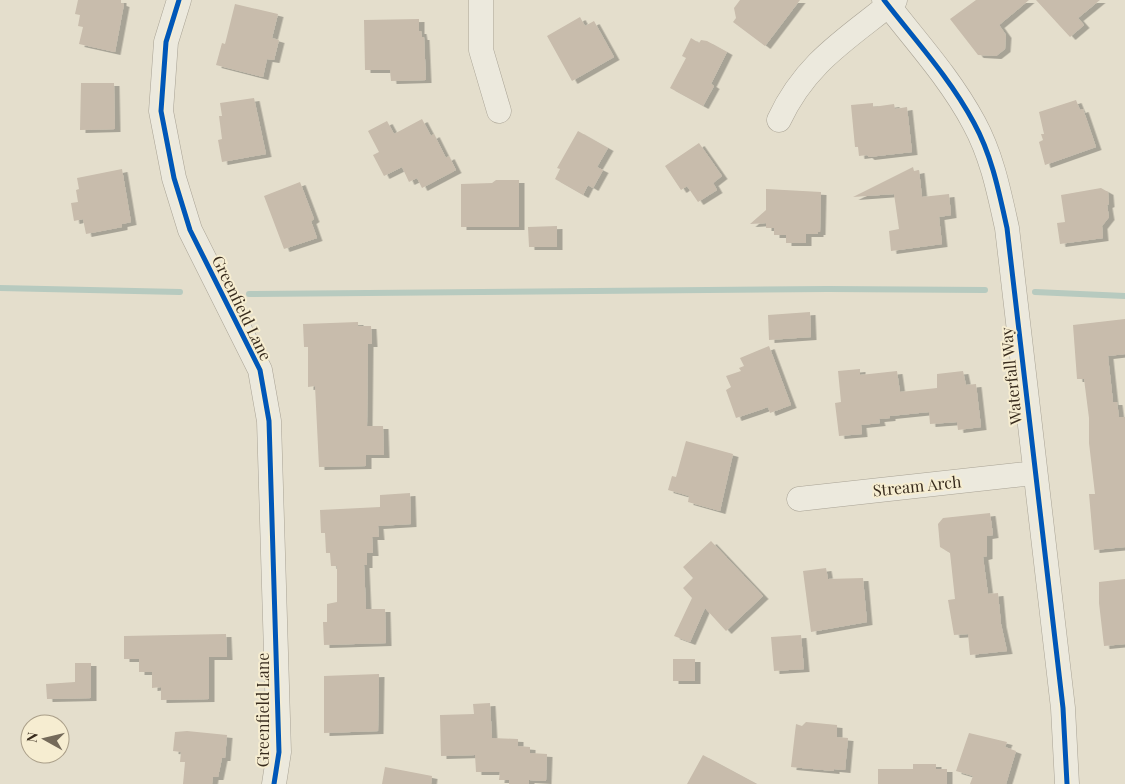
<svg xmlns="http://www.w3.org/2000/svg" width="1125" height="784" viewBox="0 0 1125 784" font-family="'Playfair Display',serif">
	<style>
		.lines { fill: none; stroke-linecap: round; stroke-linejoin: round }
		.stream { stroke: #b7cabf; stroke-width: 6 }
		.building { fill: #c8bcac; filter: url(#shadow) }
		.street-casing { stroke: #a9a395; stroke-width: 25 }
		.street { stroke: #ece9dd; stroke-width: 24 }
		.cycleway-casing { stroke: #f6edd1; stroke-width: 8 }
		.cycleway { stroke: #0057b8; stroke-width: 5 }
		.labels { text-anchor: middle; stroke-width: 4; stroke-linejoin: round; paint-order: stroke }
		.street-label { font-size: 16px; fill: #382b1d; stroke: #f6edd1 }
	</style>
	<defs>
		<filter id="shadow"><feDropShadow dx="5.5" dy="3" stdDeviation="0" flood-color="#0004"/></filter>
	</defs>
	<rect width="100%" height="100%" fill="#e4decc"/>
	<g class="lines">
		<path class="stream" d="M0,288L180,292
			M1035,292L1125,296
			M249,294L828,289L985,290"/>
	</g>
	<path class="building" d="M78,0H121V3L124,4L115,52L79,44L83,27L78,26L80,15L75,14Z
		M740,0H800L765,46L733,22L736,18L734,8Z
		M976,0H1029L999,25L1006,35L1005,49L996,56L978,55L950,19Z
		M1036,0H1100L1078,18L1084,25L1070,37Z
		M235,4L278,14L272,38L279,40L274,60L267,59L263,77L216,65L222,43L225,44Z
		M580,17L585,26L594,21L614,57L572,81L547,36Z
		M419,19V31H421L422,37H424L426,80L391,81L390,70H365L364,20Z
		M691,38L699,43L701,40L707,41L727,52L711,84L714,86L703,106L670,88L686,58L682,56Z
		M81,83H114L115,129L80,130Z
		M254,98L266,154L222,162L218,140L222,139L219,116H222L220,103Z
		M1076,100L1080,110L1083,109L1096,147L1045,165L1039,142L1043,140L1041,134H1044L1039,112Z
		M873,103V107L894,104L895,109L907,107L912,152L869,157L867,155L859,156L858,147H855L851,105Z
		M422,119L431,136L434,134L446,158L449,156L456,170L422,188L417,178L409,182L402,167L384,176L373,155L379,152L368,131L387,121L394,134Z
		M578,131L608,148L597,167L603,170L593,188L588,185L583,195L555,179L560,169L557,168Z
		M699,143L722,176L713,183L717,190L698,202L687,186L681,190L665,166Z
		M913,167L914,171L919,170L922,197L949,194L951,215L939,217L942,244L891,251L889,231L899,229L894,194L853,197Z
		M122,169L131,222L122,224V227L86,234L83,219L74,221L71,203L78,202L76,190L79,189L77,178Z
		M496,180H519V227H461V184L492,183Z
		M300,182L314,219L311,221L317,238L284,249L264,196Z
		M1101,188L1108,192L1109,204L1107,205L1109,217L1102,226L1103,238L1060,244L1057,223L1065,222L1061,195Z
		M766,189L821,192L820,232H818V234H806V243H786V235H774V228H766V223L750,224L766,210Z
		M557,226V247H529L528,227Z
		M810,312L811,337L769,340L768,315Z
		M1125,319V354L1108,356L1113,402H1117L1119,417H1125V547L1094,550L1089,494H1095L1089,443V418L1084,379H1077L1073,325Z
		M358,322V326H371L372,344H368L367,426H383L384,455H366V466L319,467L315,386L308,387V347H304L303,324Z
		M769,346L791,405L770,413L768,407L736,418L726,390L731,387L726,376L741,371L739,368L744,366L740,358Z
		M860,369V375L897,371L900,392L937,388V374L963,371L966,385L976,384L981,427L958,430L957,422L930,424L929,412L890,416V418L879,419L880,423L861,425L862,434L839,436L835,403L841,402L838,371Z
		M686,441L733,454L720,511L688,502L689,496L668,490L672,476L676,477Z
		M410,493L411,524L378,526L379,537H372L373,553H367V565H364L366,609H385L386,643L324,645L323,622H327V604L337,602V566H331L330,553H326L325,533H321L320,510L380,507V495Z
		M990,513L993,535L987,536V556L983,557L988,594L998,593L1001,624L1007,651L970,655L968,634L954,635L948,600L955,599L950,553L940,547L938,524L943,518Z
		M711,541L763,596L726,631L705,608L690,642L674,636L692,598L683,588L693,578L683,567Z
		M826,568L828,579L863,578L867,622L811,632L803,571Z
		M1125,579V644L1104,646L1099,603V582Z
		M226,634L227,657H209V699L161,700V687L152,688V672H139V659H124V636Z
		M801,635L804,669L774,671L771,637Z
		M673,659H695V681H673Z
		M75,663H91V698L47,699L46,684L75,682Z
		M379,674L378,731L324,733V676Z
		M490,703L492,738L518,739V746L530,747V753L547,754L546,781L529,780V784H509V780H499L500,772H476L475,755L441,756L440,715L474,714L473,704Z
		M806,722L837,725V737L848,738L845,770L834,769V771L791,767L796,724L802,726Z
		M187,731L227,735L225,758H222L218,777H213L212,784H183L185,762H180L181,752L173,751L175,732Z
		M969,733L1007,742L1005,747L1016,751L1006,784H970L973,776L956,771Z
		M703,755L757,784H687Z
		M913,764H936V769H947V784H878V769H913Z
		M385,767L432,776L431,784H382Z"/>
	<g class="lines">
		<defs>
			<path id="street" d="M179,0L166,42L161,111L174,178L190,230L260,370L269,421L279,752L274,784
				M481,0V50L499,111
				M884,0C915,40 950,78 974,123C992,156 999,192 1007,228L1063,708L1067,784
				M779,120C806,62 847,39 895,0
				M799,499L1034,473"/>
		</defs>
		<use href="#street" class="street-casing"/>
		<use href="#street" class="street"/>
		<defs>
			<path id="cycleway" d="M179,0L166,42L161,111L174,178L190,230L260,370L269,421L279,752L274,784
				M884,0C915,40 950,78 974,123C992,156 999,192 1007,228L1063,708L1067,784"/>
		</defs>
		<use href="#cycleway" class="cycleway-casing"/>
		<use href="#cycleway" class="cycleway"/>
	</g>
	<g class="labels">
		<g class="street-label">
			<text transform="translate(242 308) rotate(64)" y="6">Greenfield Lane</text>
			<text transform="translate(1011 376) rotate(-96)" y="6">Waterfall Way</text>
			<text transform="translate(917 486) rotate(-6)" y="6">Stream Arch</text>
			<text transform="translate(263 710) rotate(-90)" y="6">Greenfield Lane</text>
		</g>
	</g>
	<g transform="translate(45 739) rotate(278)"><circle r="24" fill="#f6edd1" stroke="#aa9f89"/>
	<path d="M0-4L9 19L0 12L-9 19Z" fill="#746a5a"/>
	<text y="-8" font-size="14" font-weight="bold" text-anchor="middle" fill="#382b1d">N</text>
	</g>
</svg>
